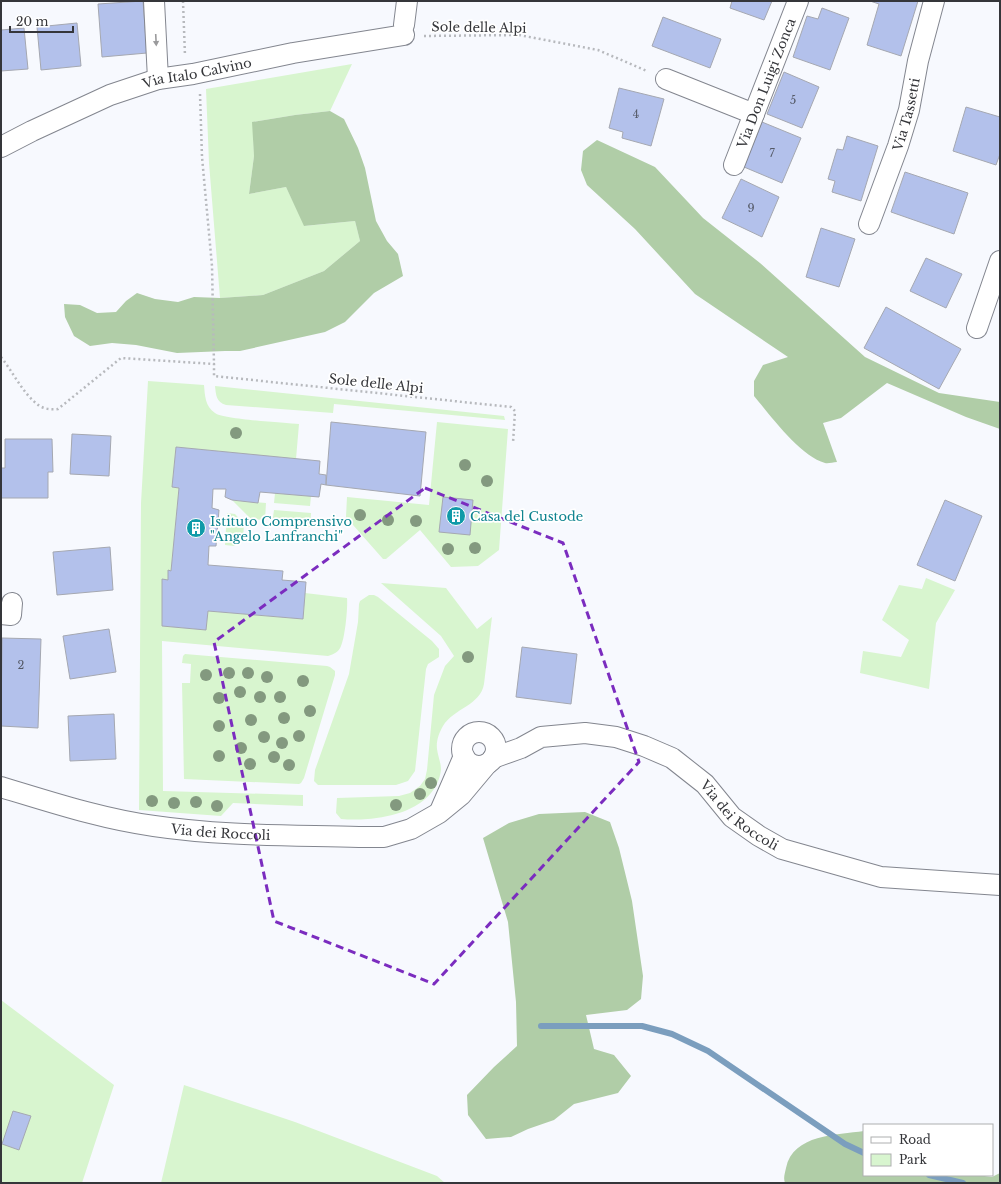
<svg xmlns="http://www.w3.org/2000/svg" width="1001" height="1184" viewBox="0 0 1001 1184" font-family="'Libre Baskerville',serif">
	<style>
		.green { fill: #d8f5cf }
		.forest { fill: #b0cda7 }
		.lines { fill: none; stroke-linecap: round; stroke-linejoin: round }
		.stream { stroke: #7b9ebe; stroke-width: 6 }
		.building { fill: #b3c1eb; stroke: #a5a8b1 }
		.minor-casing { stroke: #83868f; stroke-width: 22 }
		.path { stroke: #b7b9bd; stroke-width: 2.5; stroke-dasharray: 2 3; stroke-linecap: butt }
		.minor { stroke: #fff; stroke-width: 20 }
		.tree { fill: #83997f }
		.oneway { fill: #9a9a9c }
		.marked { fill: none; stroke: #7b2cbf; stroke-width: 3; stroke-dasharray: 8 5; stroke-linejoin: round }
		.labels { text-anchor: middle; stroke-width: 3.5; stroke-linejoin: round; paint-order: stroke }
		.number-label { font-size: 11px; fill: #545966 }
		.street-label { font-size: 13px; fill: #35363a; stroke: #fff }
		.culture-label { font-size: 13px; fill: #0d838f; stroke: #fff; text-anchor: start }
	</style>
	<rect width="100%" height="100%" fill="#f7f9fe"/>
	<path class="green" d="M352,64L330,111L295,115L253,122L254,156L249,194L286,187L305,226L355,221L360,241L324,271L263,295L220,298L209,163L206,89Z
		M148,381L204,385C205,396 205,406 215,413C222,419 285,423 299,424L296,459L176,447L172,487L179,488L171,571H168V580H162V626L206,630L208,611L303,619L305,593L347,598C348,607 345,638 341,646C339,652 334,654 328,656L162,641L163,791L303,795V806L233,803L221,816L139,810L141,503Z
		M215,386L504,416L505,420L334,404L333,413L226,405C216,402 216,395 215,386Z
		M437,422L508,429L499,550L478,566L451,567L420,530L386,559H383L346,517L347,497L429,505Z
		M275,493L311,496L310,506L274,503Z
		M232,500L266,503L265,520L251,519Z
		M274,510L311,513L310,527L272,524Z
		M227,513L235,514L244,524L243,539L234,546L225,545Z
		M926,578L955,590L936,623L929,689L860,673L863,651L901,657L909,640L882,620L899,585L922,589Z
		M381,583L446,588L477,629L492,617L484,684C480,706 454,708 443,726C439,733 436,741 437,749C438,757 441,762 441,770C435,814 376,822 341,819L336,813L337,798L399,796L410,793L420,786L425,779L427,770L434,695L445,666L454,656L441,636Z
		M369,595H374L378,597L432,641L439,649V657L428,664L426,669L415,771L408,781L396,785H318L314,781L315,770L349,674L358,622L359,604L360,601Z
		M185,654L327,666L330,667L335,671V675L304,778L301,783L299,784L184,779L182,683H190L191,664L182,663L183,656Z
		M1,1000L114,1085L82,1183H64L57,1182L56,1183H1Z
		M184,1085L295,1122L437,1176L445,1183H161Z"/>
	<path class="forest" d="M330,111L344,119L358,148L365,168L376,221L387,241L398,254L403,276L374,293L345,322L325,332L240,351H225L177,353L136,345L112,343L90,346L74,336L65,317L64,304L80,305L97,313L116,312L126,301L137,293L155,299L178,302L194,297L220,298L263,295L324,271L360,241L355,221L304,226L286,187L249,194L254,156L252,122L295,115Z
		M597,140L655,167L703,218L760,263L865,357L939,393L1000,402V429L966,417L887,383L841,418L823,423L837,462C833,462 828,464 825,463C800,456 770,415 754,396V381L763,365L788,357L695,294L635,229L587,185L581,170L583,151Z
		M585,812L610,822L619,848L632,901L643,976L641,999L627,1010L586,1015L594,1049L614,1055L631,1076L618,1093L574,1104L554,1120L528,1129L511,1137L486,1139L468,1115L467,1095L494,1067L517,1046L516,1002L508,922L483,838L509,823L539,814Z
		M864,1131V1175H977L992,1177L1000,1173V1183H785C783,1178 785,1173 786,1168C793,1134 837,1135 864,1131Z"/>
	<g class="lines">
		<path class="stream" d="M541,1026H642L672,1034L708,1051L845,1144L864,1153
			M929,1175L963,1183"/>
	</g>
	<path class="building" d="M143,1L147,53L102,57L98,4Z
		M732,1H772L764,20L730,8Z
		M870,1H918L901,56L867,45L879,4Z
		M822,8L849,18L830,70L793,57L807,16L818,19Z
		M663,17L721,39L710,68L652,46Z
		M77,23L81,66L41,70L37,27Z
		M24,28L28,69L1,71V30Z
		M784,72L819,87L802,128L767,114Z
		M619,88L664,99L651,146L622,138L623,132L609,128Z
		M966,107L1000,117V154L996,165L953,151Z
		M762,122L801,138L782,183L744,167Z
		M847,136L878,146L861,201L832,192L835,181L828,179L837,149L843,150Z
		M905,172L968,193L954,234L891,212Z
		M741,179L779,197L762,237L722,218Z
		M821,228L855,239L839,287L806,277Z
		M926,258L962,274L946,308L910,291Z
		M886,307L961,349L939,389L864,348Z
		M331,422L426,432L420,496L326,485Z
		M72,434L111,436L109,476L70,474Z
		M5,439H52L53,472H48V498H1V468H5Z
		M176,447L320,461L319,474L326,475V485L321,484L319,497L260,492L258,503L232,500L225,497L226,489H213L212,508L219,510L216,546H209L208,565L283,571L282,580L306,582L303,619L208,611L206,630L162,626V579L168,580V570L171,571L179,488L172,487Z
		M443,497L473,500L470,535L439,532Z
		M945,500L982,516L955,581L917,565Z
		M110,547L113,590L57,595L53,552Z
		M109,629L116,672L70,679L63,636Z
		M2,638L41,639L38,728L1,726Z
		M522,647L577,654L571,704L516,697Z
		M114,714L116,759L70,761L68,716Z
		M13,1111L31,1116L19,1150L2,1144Z"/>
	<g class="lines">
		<defs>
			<g id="minor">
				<path d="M154,1L158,79"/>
				<path d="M404,25L407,1"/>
				<path d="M666,79L754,114"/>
				<path id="s1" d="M1,147L32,131L110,95L158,79L193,74L293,53L404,35"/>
				<path id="s2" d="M734,165L798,1"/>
				<path id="s3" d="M869,224L898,146L909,110L918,61L934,1"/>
				<path d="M977,328L1000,261"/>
				<path d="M1,614L11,615L12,603"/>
				<circle cx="479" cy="749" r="17"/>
				<path id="s4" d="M493,758L521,748L541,737L585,733L616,737L644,746L672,758L705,784L732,817L759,836L782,849L881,877L1000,885"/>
				<path id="s5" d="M1,787C51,802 102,819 154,826C221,836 291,835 359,837H384L411,829L439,813L461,795L487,764"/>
				<path d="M441,809L464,756"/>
			</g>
		</defs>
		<use href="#minor" class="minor-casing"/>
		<path class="path" d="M183,1L185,56
			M424,36L519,35L598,50L647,71
			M200,94L202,157L212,266L214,364
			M1,357C13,372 22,392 37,404C43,409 51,410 58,409L121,358L214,364V376L511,407L515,411L513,443"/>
		<use href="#minor" class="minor"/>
	</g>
	<g class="tree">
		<circle cx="236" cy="433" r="6"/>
		<circle cx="465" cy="465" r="6"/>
		<circle cx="487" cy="481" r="6"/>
		<circle cx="360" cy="515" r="6"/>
		<circle cx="388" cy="520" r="6"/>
		<circle cx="416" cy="521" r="6"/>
		<circle cx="475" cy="548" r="6"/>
		<circle cx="448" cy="549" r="6"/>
		<circle cx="468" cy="657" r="6"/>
		<circle cx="229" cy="673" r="6"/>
		<circle cx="248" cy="673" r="6"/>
		<circle cx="206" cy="675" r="6"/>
		<circle cx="267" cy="677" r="6"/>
		<circle cx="303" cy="681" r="6"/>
		<circle cx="240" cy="692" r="6"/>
		<circle cx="260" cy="697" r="6"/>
		<circle cx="280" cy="697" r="6"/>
		<circle cx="219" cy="698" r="6"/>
		<circle cx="310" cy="711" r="6"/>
		<circle cx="284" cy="718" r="6"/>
		<circle cx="251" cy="720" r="6"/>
		<circle cx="219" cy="726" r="6"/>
		<circle cx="299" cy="736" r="6"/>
		<circle cx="264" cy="737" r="6"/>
		<circle cx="282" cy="743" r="6"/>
		<circle cx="241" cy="748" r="6"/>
		<circle cx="219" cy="756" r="6"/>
		<circle cx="274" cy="757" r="6"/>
		<circle cx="250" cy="764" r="6"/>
		<circle cx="289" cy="765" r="6"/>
		<circle cx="431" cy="783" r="6"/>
		<circle cx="420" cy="794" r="6"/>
		<circle cx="152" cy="801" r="6"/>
		<circle cx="196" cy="802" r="6"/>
		<circle cx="174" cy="803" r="6"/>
		<circle cx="396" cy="805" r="6"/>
		<circle cx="217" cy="806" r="6"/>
	</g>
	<defs><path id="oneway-solid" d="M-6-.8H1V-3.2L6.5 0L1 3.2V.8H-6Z"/></defs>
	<use class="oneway" href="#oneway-solid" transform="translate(156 40) rotate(87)"/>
	<path class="marked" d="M425,488L563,543L639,762L434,984L274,921L214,642Z"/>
	<defs>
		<symbol id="building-disc" viewBox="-11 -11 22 22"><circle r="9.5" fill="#0f9aa8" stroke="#fff"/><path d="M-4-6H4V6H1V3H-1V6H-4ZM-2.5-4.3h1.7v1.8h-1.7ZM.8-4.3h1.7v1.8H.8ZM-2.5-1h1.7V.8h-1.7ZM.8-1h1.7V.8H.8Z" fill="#fff"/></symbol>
	</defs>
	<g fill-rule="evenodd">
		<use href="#building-disc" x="445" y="505" width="22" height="22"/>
		<use href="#building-disc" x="185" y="517" width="22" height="22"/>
	</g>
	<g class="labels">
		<g class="number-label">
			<text x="793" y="104">5</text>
			<text x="636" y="118">4</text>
			<text x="772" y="157">7</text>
			<text x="751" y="212">9</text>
			<text x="21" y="669">2</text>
		</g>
		<g class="street-label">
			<text transform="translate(479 27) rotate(1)" y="5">Sole delle Alpi</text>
			<text dy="5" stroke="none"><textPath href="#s1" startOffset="211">Via Italo Calvino</textPath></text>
			<text dy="5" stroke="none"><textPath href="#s2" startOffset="88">Via Don Luigi Zonca</textPath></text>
			<text dy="5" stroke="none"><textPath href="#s3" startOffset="116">Via Tassetti</textPath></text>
			<text transform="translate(376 383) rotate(6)" y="5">Sole delle Alpi</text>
			<text dy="5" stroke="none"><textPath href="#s4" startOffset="277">Via dei Roccoli</textPath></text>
			<text dy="5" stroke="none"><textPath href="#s5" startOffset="225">Via dei Roccoli</textPath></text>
		</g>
		<g class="culture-label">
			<text x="470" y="521">Casa del Custode</text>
			<text x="210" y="526">Istituto Comprensivo<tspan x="210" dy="15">"Angelo Lanfranchi"</tspan></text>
		</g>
	</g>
	<rect width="1001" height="1184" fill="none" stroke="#35363a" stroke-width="4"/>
	<rect x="863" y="1124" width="130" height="52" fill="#ffffff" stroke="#aeafb0"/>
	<rect x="871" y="1137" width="20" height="6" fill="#ffffff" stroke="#aeafb0"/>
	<text x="899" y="1144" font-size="12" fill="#35363a">Road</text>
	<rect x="871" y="1154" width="20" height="12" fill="#d8f5cf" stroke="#aeafb0"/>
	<text x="899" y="1164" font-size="12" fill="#35363a">Park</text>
	<path d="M10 26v6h63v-6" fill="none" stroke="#35363a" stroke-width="2"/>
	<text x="16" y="26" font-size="12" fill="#35363a" stroke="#ffffff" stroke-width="3" paint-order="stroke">20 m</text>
</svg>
